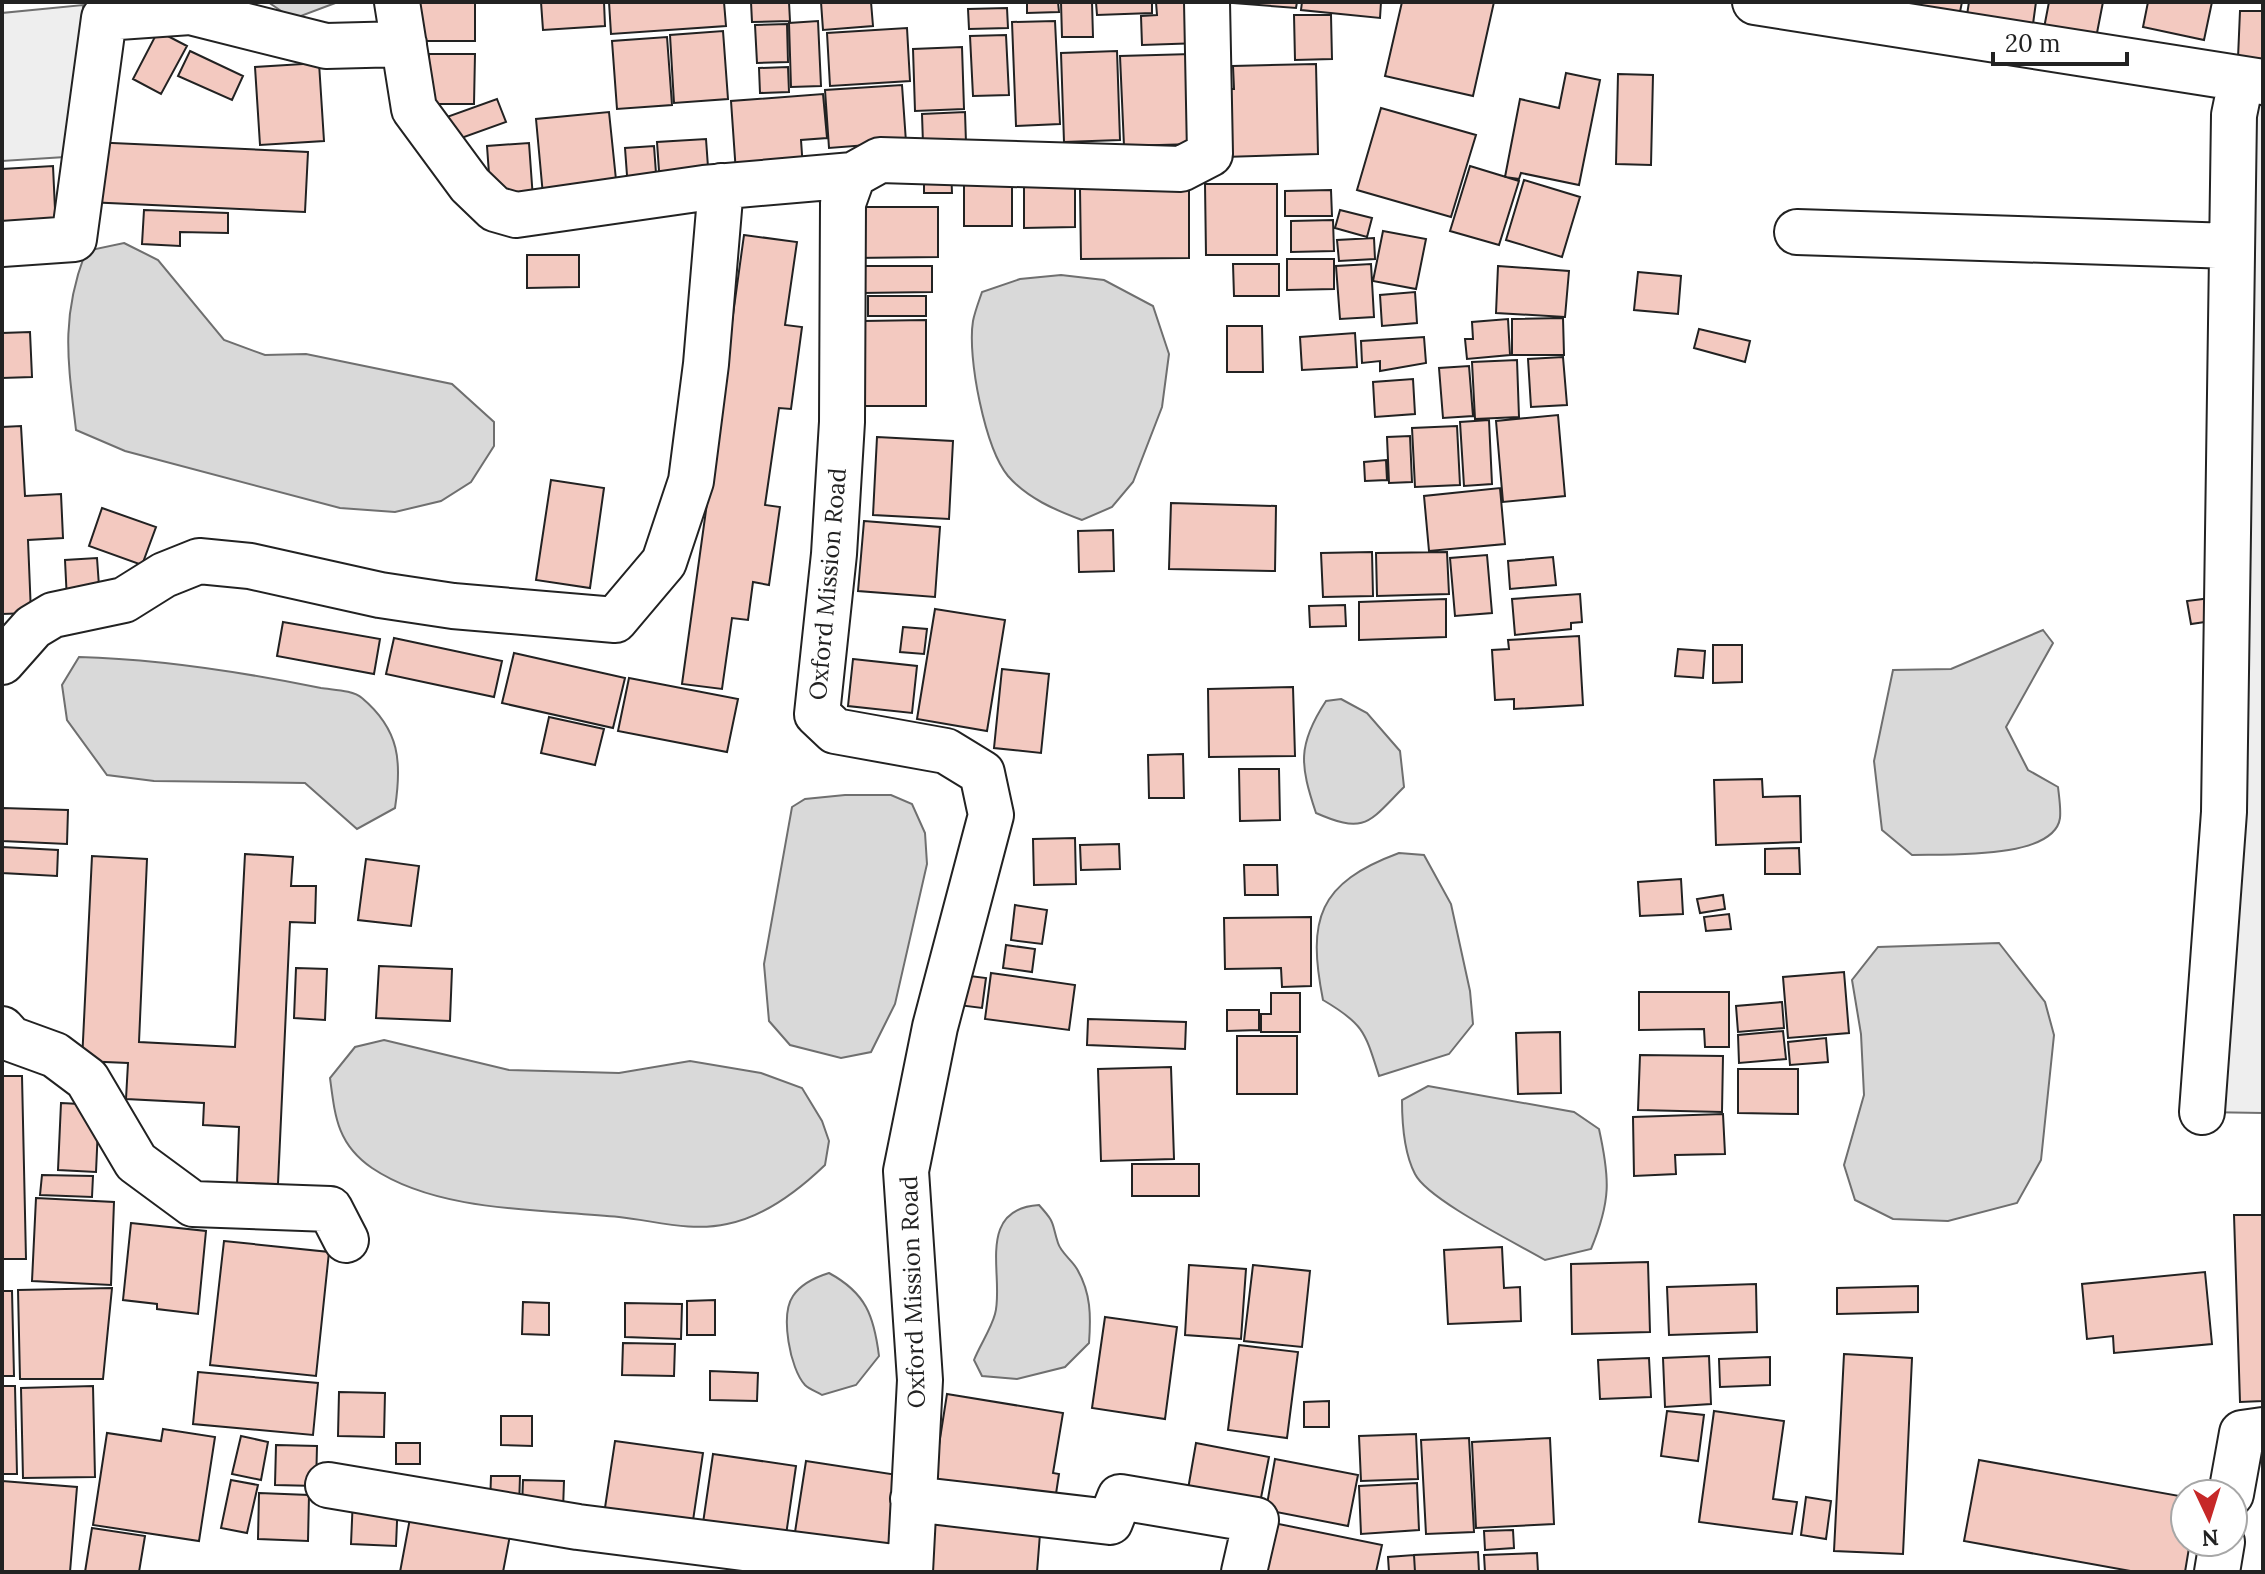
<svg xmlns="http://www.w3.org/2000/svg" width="2265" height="1574" viewBox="0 0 2265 1574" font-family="Lora,serif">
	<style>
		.green { fill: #eee; stroke: #6f6f6f; stroke-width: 2 }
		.water { fill: #d9d9d9; stroke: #6f6f6f; stroke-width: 2 }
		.building { fill: #f3c9c0; stroke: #222; stroke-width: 2 }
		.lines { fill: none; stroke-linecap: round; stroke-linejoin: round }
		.minor-casing { stroke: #222; stroke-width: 48 }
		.minor { stroke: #fff; stroke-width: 44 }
		.labels { text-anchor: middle; stroke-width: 6; stroke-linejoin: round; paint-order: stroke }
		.street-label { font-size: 24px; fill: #222; stroke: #fff }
	</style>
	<rect width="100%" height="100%" fill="#fff"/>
	<path class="green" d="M83,5L81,156L2,161V13Z
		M2241,81L2263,82V1113L2202,1112Z"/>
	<path class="water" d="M268,2H338L293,19Z
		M124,243L158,260L224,340L265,355L306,354L452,384L494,422V446L471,482L441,501L395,512L340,508L125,451L76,430C68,362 60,318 86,251Z
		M1061,275L1104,280L1153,306L1169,354L1162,407L1133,482L1112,507L1082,520C1055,510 1027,498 1008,476C985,448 967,357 973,321C975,311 979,301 982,292L1020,279Z
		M2043,630L2053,643L2006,727L2028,770L2058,787C2059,796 2061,808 2060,818C2054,860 1946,854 1912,855L1882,830L1874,761L1893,670L1951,669Z
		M79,657C160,659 242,672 321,688C333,690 353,690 362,698C400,730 402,762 395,808L357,829L305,783L154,781L107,775L67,720L62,685Z
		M1341,699L1367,713L1400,751L1404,787C1369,822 1366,835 1316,813C1300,765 1297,745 1326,701Z
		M845,795H891L912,804L925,833L927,864L895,1004L871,1052L841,1058L790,1045L769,1021L764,964L792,807L805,799Z
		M1399,853L1424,855L1451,904L1470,991L1473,1024L1449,1054L1379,1076C1365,1032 1364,1024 1323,1000C1307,919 1318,883 1399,853Z
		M1999,943L2045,1002L2054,1035L2041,1160L2017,1203L1948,1221L1893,1219L1855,1200L1844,1165L1864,1095L1861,1034L1852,980L1878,947Z
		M384,1040L509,1070L619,1073L690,1061L761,1073L802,1088L822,1121L829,1141L825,1165C799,1190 763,1217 727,1224C691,1232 656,1221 619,1217C542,1209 439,1213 372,1168C337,1144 335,1116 330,1078L355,1047Z
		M1428,1086L1574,1112L1599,1129C1610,1179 1611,1201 1591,1249L1545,1260C1518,1244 1428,1200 1415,1174C1404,1153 1402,1124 1402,1100Z
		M1039,1205C1056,1224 1051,1221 1058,1243C1061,1253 1072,1260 1077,1269C1091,1293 1091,1316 1089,1343L1065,1367L1017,1379L982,1376L974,1360C980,1345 991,1329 995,1314C1005,1279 974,1209 1039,1205Z
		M829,1273C866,1293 874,1316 879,1356L856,1385L822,1395C817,1392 809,1389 805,1385C790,1369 780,1315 793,1296C801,1284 816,1277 829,1273Z"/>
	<path class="building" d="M418,2H475V41H418Z
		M541,2H604L605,26L543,30Z
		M609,2H724L726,26L611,34Z
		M751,2H789L790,21L752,22Z
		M821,2H871L873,26L823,30Z
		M1027,2H1058L1059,12L1027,13Z
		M1061,2H1092L1093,37H1062Z
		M1096,2H1152V13L1097,15Z
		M1156,2H1200L1201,43L1142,45L1141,16L1157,15Z
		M1220,2H1297L1296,8Z
		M1302,2H1381L1380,18L1301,10Z
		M1402,2H1494L1473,96L1385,76Z
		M1910,2H1962L1960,12L1909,5Z
		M1969,2H2036L2033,24L1967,15Z
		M2049,2H2103L2096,38L2044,28Z
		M2148,2H2212L2204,40L2143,27Z
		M1007,8L1008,28L969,29L968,9Z
		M2240,11H2263V59L2238,58Z
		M1294,15H1331L1332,59L1295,60Z
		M818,21L821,86L791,87L789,23Z
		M1055,21L1060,124L1016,126L1012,22Z
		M787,24L788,62L757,63L755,25Z
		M907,28L910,81L830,86L827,33Z
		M158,31L187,46L161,94L133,79Z
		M723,31L728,99L674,103L670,35Z
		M1006,35L1009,95L973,96L970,36Z
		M667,37L672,105L617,109L612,41Z
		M962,47L964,109L915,111L913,49Z
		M190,51L243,76L232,100L178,76Z
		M1117,51L1120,140L1064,142L1061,53Z
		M429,54H475L474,104H429Z
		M1192,54L1195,144L1124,146L1120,56Z
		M319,63L324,141L260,145L255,67Z
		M1316,64L1318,154L1224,157L1222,89H1234L1233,66Z
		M788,67L789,92L760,93L759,68Z
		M1566,73L1600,80L1579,185L1521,173L1519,179L1505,177L1520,99L1559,108Z
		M1618,74L1653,75L1651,165L1616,164Z
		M902,85L906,142L829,148L825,90Z
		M823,94L827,138L801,140L803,169L736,173L731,101Z
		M497,99L506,122L453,141L444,118Z
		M1381,108L1476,135L1451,217L1357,190Z
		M609,112L618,199L544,206L536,119Z
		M965,112L966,143L923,144L922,114Z
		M706,139L709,181L660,185L657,142Z
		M90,142L308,152L305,212L87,202Z
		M529,143L533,199L491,202L487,146Z
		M654,146L657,187L628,189L625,148Z
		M53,166L56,231L2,234V169Z
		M924,166H951L952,193H924Z
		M1470,166L1519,181L1499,245L1450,231Z
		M1524,180L1580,197L1562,257L1506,240Z
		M1012,182V226H964V183Z
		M1205,184H1277V255H1206Z
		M1024,187H1075V227L1024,228Z
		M1189,188V258L1081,259L1080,189Z
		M1331,190L1332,216H1285V191Z
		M854,207H938V257L854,258Z
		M144,210L228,213V233L180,232V246L142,244Z
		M1340,210L1372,218L1367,237L1335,228Z
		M1333,220L1334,251L1291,252V221Z
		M1383,231L1426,239L1416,289L1373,281Z
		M744,235L797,242L785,325L802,327L791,409L779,408L765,505L780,507L769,585L753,582L748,620L732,618L722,689L682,684Z
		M1374,238L1375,259L1339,261L1337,240Z
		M527,255H579V287L527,288Z
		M1287,259H1334V289L1287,290Z
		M1233,264H1279V296H1234Z
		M1371,264L1374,317L1340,319L1336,266Z
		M862,266H932V292L861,293Z
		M1498,266L1569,271L1565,317L1496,313Z
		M1638,272L1681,276L1678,314L1634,310Z
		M1415,292L1417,323L1382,326L1380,295Z
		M868,296H926V316H868Z
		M1563,318L1564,355H1512V319Z
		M1508,319L1510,355L1467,359L1465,339H1473L1472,322Z
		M926,320V406H863V321Z
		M1227,326H1262L1263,372H1227Z
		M1699,329L1750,341L1745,362L1694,348Z
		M30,332L32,377L2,378V333Z
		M1355,333L1357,367L1302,370L1300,337Z
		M1424,337L1426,363L1380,371V361L1362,363L1361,341Z
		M1563,357L1567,405L1531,407L1528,359Z
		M1517,360L1519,417L1475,419L1472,362Z
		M1469,366L1473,416L1443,418L1439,368Z
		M1413,379L1415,414L1375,417L1373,382Z
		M1558,415L1565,496L1503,502L1496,421Z
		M1489,420L1492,484L1464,486L1460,422Z
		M21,426L25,496L61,494L63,538L28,540L31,613L2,614V427Z
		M1457,426L1460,485L1415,487L1412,428Z
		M1410,436L1412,482L1389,483L1387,437Z
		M877,437L953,441L949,519L873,515Z
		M1386,460L1387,480L1365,481L1364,462Z
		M551,480L604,488L590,588L536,580Z
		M1500,488L1505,544L1429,551L1424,496Z
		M1171,503L1276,506L1275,571L1169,569Z
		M102,508L156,527L142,565L89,546Z
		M864,521L940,527L935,597L858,591Z
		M1113,530L1114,571L1079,572L1078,531Z
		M1372,552L1373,596L1323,597L1321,553Z
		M1447,552L1449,594L1377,596L1376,553Z
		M1487,555L1492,613L1455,616L1450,558Z
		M1553,557L1556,585L1510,589L1508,561Z
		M97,558L100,600L67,601L65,560Z
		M1580,594L1582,622L1571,623V629L1515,635L1512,599Z
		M2211,598L2212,621L2191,624L2187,601Z
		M1446,599V637L1359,640V602Z
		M1345,605L1346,626L1310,627L1309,606Z
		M935,609L1005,620L987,731L917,719Z
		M283,622L380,639L374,674L277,656Z
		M903,627L927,629L924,654L900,652Z
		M1579,636L1583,705L1514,709V699L1495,700L1492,650L1509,649L1508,640Z
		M394,638L502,661L494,697L386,674Z
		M1713,645H1742V682L1713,683Z
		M1678,649L1705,651L1703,678L1675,676Z
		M514,653L625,678L613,728L502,703Z
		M853,659L917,666L912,713L848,706Z
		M1002,669L1049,674L1041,753L994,748Z
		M629,678L738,699L727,752L618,731Z
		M1293,687L1295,756L1209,757L1208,689Z
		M549,717L604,729L595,765L541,753Z
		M1183,754L1184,798H1149L1148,755Z
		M1239,769H1279L1280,820L1240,821Z
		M1762,779L1763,797L1800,796L1801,842L1716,845L1714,780Z
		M2,808L68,810L67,844L2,841Z
		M1075,838L1076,884L1034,885L1033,839Z
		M1119,844L1120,869L1081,870L1080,845Z
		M2,847L58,850L57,876L2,873Z
		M1799,848L1800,874H1765V849Z
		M245,854L293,857L291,886H316L315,923L290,922L278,1184L237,1183L239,1127L203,1125L204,1103L126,1099L128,1063L82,1061L92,856L147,859L139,1042L235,1047Z
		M366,859L419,866L411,926L358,920Z
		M1244,865H1277L1278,895H1245Z
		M1681,879L1683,914L1640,916L1638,882Z
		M1723,895L1725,909L1700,913L1697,899Z
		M1015,905L1047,910L1042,944L1011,940Z
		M1729,914L1731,929L1706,931L1704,917Z
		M1311,917V986L1282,987L1281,968L1225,969L1224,918Z
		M1006,945L1035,949L1032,972L1003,968Z
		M379,966L452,969L450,1021L376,1018Z
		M296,968L327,969L325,1020L294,1018Z
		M1844,972L1849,1033L1788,1038L1783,977Z
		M991,973L1075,985L1069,1030L985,1019Z
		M962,975L986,978L982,1008L958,1005Z
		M1639,992H1729V1047H1705L1704,1029L1639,1030Z
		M1271,993H1300V1032H1261V1014H1271Z
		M1782,1002L1784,1028L1738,1032L1736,1006Z
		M1227,1010H1259V1030L1227,1031Z
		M1088,1019L1186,1022L1185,1049L1087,1045Z
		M1783,1031L1786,1059L1739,1063L1738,1035Z
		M1560,1032L1561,1093L1518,1094L1516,1033Z
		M1237,1036H1297V1094H1237Z
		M1826,1038L1828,1062L1790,1065L1788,1042Z
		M1640,1055L1723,1056L1722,1112L1638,1110Z
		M1171,1067L1174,1159L1101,1161L1098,1069Z
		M1738,1069H1798V1114L1738,1113Z
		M2,1076H22L26,1259H2Z
		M61,1103L99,1105L96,1172L58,1170Z
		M1723,1114L1725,1154L1675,1155L1676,1174L1634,1176L1633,1117Z
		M1132,1164H1199V1196H1132Z
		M42,1175L93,1176L92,1197L40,1195Z
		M36,1198L114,1202L111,1285L32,1281Z
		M2234,1215H2263V1401L2240,1402Z
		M131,1223L206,1231L198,1314L157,1309V1304L123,1300Z
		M224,1241L329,1252L316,1376L210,1365Z
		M1502,1247L1504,1288L1520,1287L1521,1321L1448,1324L1444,1250Z
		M1648,1262L1650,1332L1572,1334L1571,1264Z
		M1189,1265L1246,1269L1241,1339L1185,1335Z
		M1253,1265L1310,1271L1302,1347L1244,1341Z
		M2205,1272L2212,1344L2114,1353L2113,1336L2087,1339L2082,1284Z
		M1756,1284L1757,1332L1669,1335L1667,1287Z
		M1918,1286V1312L1837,1314V1288Z
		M112,1288L103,1379H20L18,1290Z
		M2,1291H12L14,1376H2Z
		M715,1300V1335H687V1301Z
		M523,1302L549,1303V1335L522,1334Z
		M625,1303L682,1304L681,1339L625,1337Z
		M1105,1317L1177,1327L1165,1419L1092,1408Z
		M623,1343L675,1344L674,1376L622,1375Z
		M1239,1345L1298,1352L1287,1438L1228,1430Z
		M1844,1354L1912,1358L1903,1554L1834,1551Z
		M1709,1356L1711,1404L1665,1407L1663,1358Z
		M1770,1357V1385L1720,1387L1719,1359Z
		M1649,1358L1651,1397L1600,1399L1598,1360Z
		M710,1371L758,1373L757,1401L710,1400Z
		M198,1372L318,1383L313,1435L193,1424Z
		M2,1386H15L17,1474H2Z
		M93,1386L95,1477L23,1478L21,1388Z
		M339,1392L385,1393L384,1437L338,1436Z
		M947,1394L1063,1413L1053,1473L1059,1474L1054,1507L921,1486L927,1444L939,1445Z
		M1329,1401V1427H1304V1402Z
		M1667,1411L1704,1415L1698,1461L1661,1456Z
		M1714,1411L1784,1421L1773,1499L1797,1502L1792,1534L1699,1522Z
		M501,1416H532V1446L501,1445Z
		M163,1429L215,1437L199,1541L93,1525L107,1433L161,1441Z
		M1416,1434L1418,1479L1361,1481L1359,1436Z
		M241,1436L268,1442L261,1480L232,1474Z
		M1469,1438L1474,1532L1426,1534L1421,1440Z
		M1550,1438L1554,1524L1476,1528L1472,1442Z
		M615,1441L703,1453L691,1534L603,1521Z
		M396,1443H420V1464H396Z
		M1196,1443L1269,1457L1259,1508L1187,1495Z
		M276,1445L317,1446L316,1486L275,1485Z
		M713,1454L796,1466L785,1542L702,1530Z
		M1275,1459L1358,1475L1348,1526L1266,1510Z
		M1979,1460L2185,1497V1542H2190L2185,1572H2136L1964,1541Z
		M806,1461L904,1476L891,1560L793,1545Z
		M491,1476H520L519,1507L490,1506Z
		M231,1480L258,1485L247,1533L221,1528Z
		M523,1480L564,1481L563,1510L522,1508Z
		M2,1481L77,1487L70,1572H2Z
		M1417,1483L1419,1530L1361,1534L1359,1486Z
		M259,1493L309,1495L308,1541L258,1539Z
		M353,1497L398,1498L396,1546L351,1544Z
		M1806,1497L1831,1501L1826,1539L1801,1535Z
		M923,1510L1041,1521L1037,1572H918Z
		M411,1513L511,1530L503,1572H400Z
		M1264,1521L1382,1545L1376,1572H1253Z
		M92,1528L145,1536L139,1572H85Z
		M1513,1530L1514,1548L1485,1550L1484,1531Z
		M1478,1552L1479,1572H1415L1414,1555Z
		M1537,1553L1538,1572H1485L1484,1555Z
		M1414,1555L1415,1572H1389L1388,1557Z"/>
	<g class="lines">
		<defs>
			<path id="minor" d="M397,2L414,109L470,185L495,209L516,215L704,188L853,175
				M1755,2L2263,82
				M1797,232L2232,246
				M2,244L74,239L104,18L190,12L326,46L404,44
				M2,662L33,627L53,615L124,600L164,575L199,561L250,566L380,595L453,606L615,620L664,562L691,481L706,364L721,186
				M2,1029L11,1039L55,1055L87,1079L136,1162L193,1204L330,1209L346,1240
				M2202,1112L2224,812L2234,115L2241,81
				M328,1485L578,1527L910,1569
				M2231,1494L2242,1433L2263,1430
				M913,1499L1110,1522L1120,1497L1256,1520L1244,1572
				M910,1572L920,1380L906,1171L935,1027L991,815L982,773L946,751L835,731L817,714L834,554L842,422L843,203L853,175L880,160L1181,169L1210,154L1207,2
				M2217,1572L2222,1542"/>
		</defs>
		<use href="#minor" class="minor-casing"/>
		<use href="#minor" class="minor"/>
	</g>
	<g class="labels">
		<g class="street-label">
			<text transform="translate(828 584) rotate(-85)" y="8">Oxford Mission Road</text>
			<text transform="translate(913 1292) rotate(-92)" y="8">Oxford Mission Road</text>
		</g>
	</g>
	<rect width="2265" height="1574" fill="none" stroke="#222222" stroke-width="8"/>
	<g transform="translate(2209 1518) rotate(176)"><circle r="38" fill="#ffffff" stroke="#a7a7a7" stroke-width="2"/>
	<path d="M0-6L14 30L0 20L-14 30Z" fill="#c62828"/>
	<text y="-12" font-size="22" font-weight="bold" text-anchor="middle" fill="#222222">N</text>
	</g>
	<path d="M1993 52v12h134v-12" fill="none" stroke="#222222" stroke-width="4"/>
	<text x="2005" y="52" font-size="24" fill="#222222" stroke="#ffffff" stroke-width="6" paint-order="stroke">20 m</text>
</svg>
